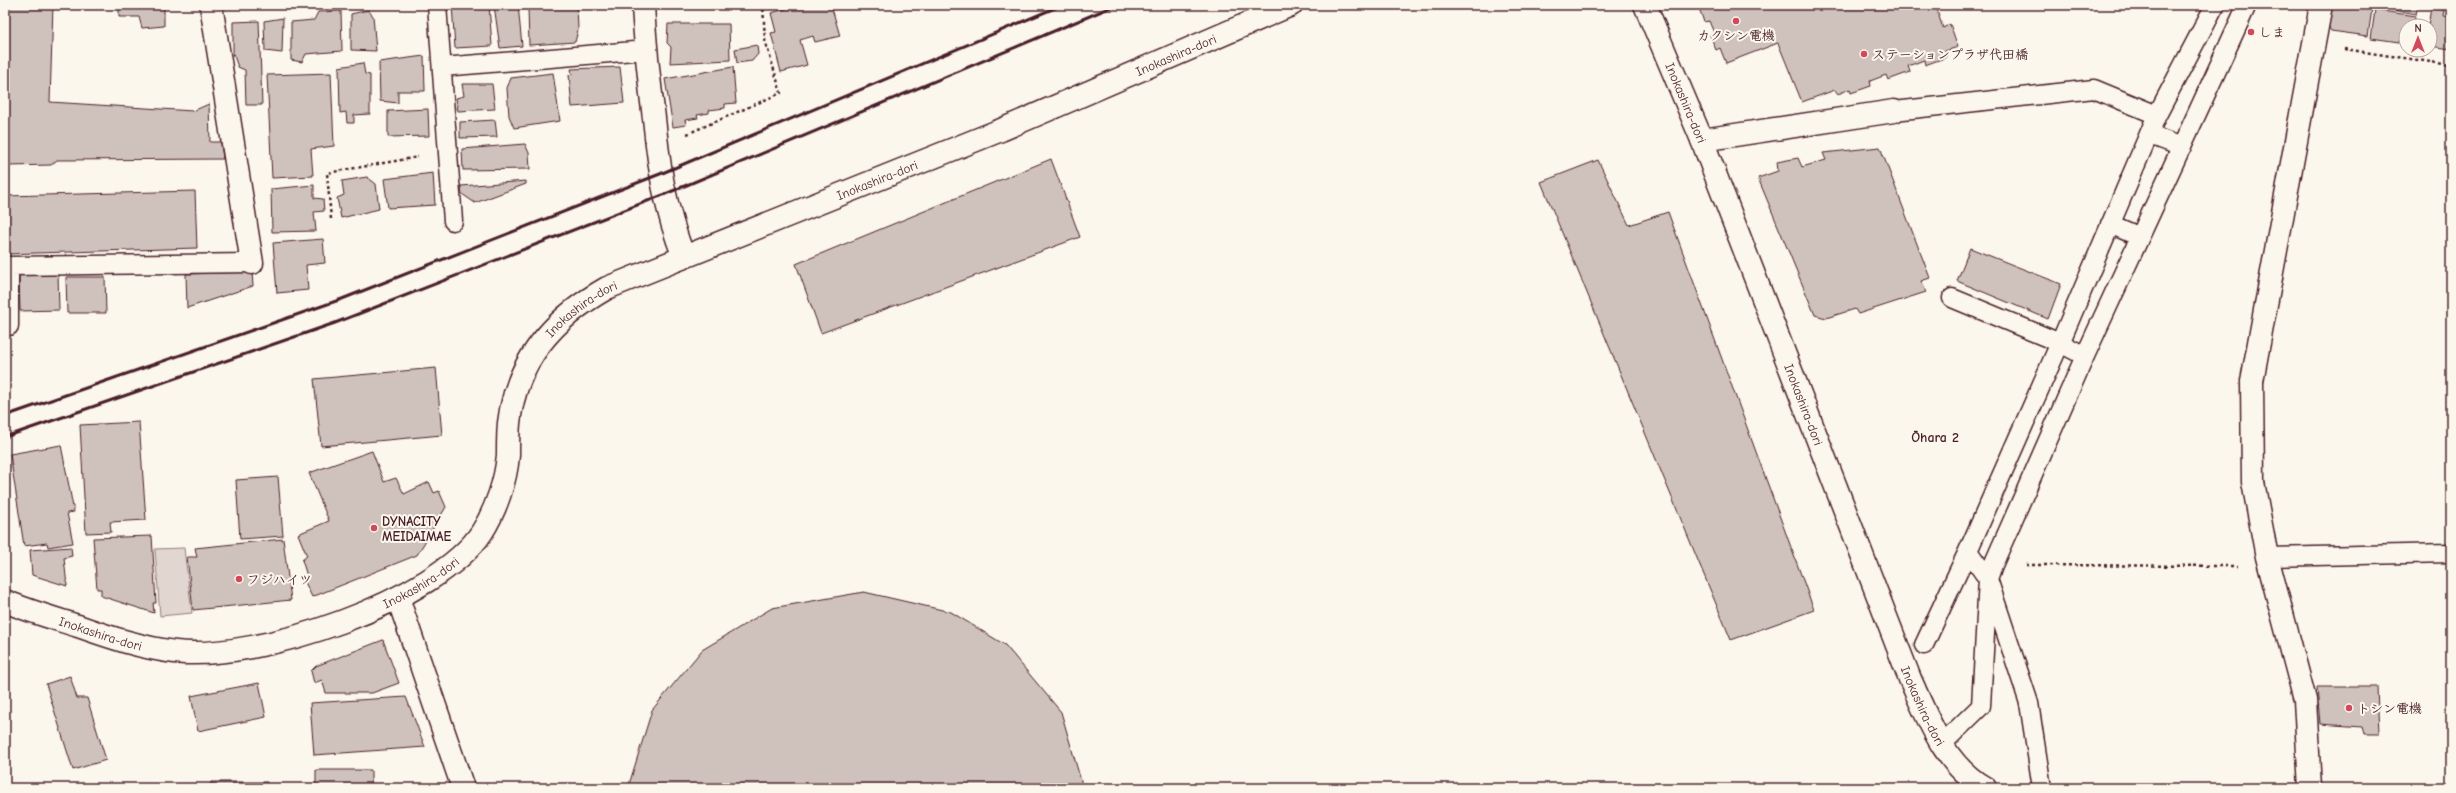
<svg xmlns="http://www.w3.org/2000/svg" width="2456" height="793" viewBox="0 0 2456 793" font-family="'Comic Neue','Klee One',sans-serif">
	<style>
		.green { fill: #e2d7d0; stroke: #967b7e }
		.building { fill: #cfc2bc; stroke: #4a1f2b }
		.lines { fill: none; stroke-linecap: round; stroke-linejoin: round }
		.lane-casing { stroke: #4a1f2b; stroke-width: 21 }
		.street-casing { stroke: #4a1f2b; stroke-width: 25 }
		.secondary-casing { stroke: #4a1f2b; stroke-width: 25 }
		.path { stroke: #4a1f2b; stroke-width: 2.5; stroke-dasharray: 3 3; stroke-linecap: butt }
		.lane { stroke: #fbf7ec; stroke-width: 18 }
		.street { stroke: #fbf7ec; stroke-width: 22 }
		.secondary { stroke: #fbf7ec; stroke-width: 22 }
		.rail { stroke: #4a1f2b; stroke-width: 3 }
		.poi-dot { fill: #d1495b; stroke: #fbf7ec; stroke-width: 1.5 }
		.labels { text-anchor: middle; stroke-width: 4; stroke-linejoin: round; paint-order: stroke }
		.poi-label { font-size: 13px; font-weight: bold; fill: #4a1f2b; stroke: #fbf7ec; text-anchor: start }
		.street-label { font-size: 13px; fill: #4a1f2b; stroke: #fbf7ec }
		.neighbourhood-label { font-size: 14px; font-weight: bold; fill: #4a1f2b; stroke: #fbf7ec }
	</style>
	<rect width="100%" height="100%" fill="#fbf7ec"/>
	<filter id="ink" filterUnits="userSpaceOnUse"><feTurbulence type="fractalNoise" baseFrequency=".025" numOctaves="2"/><feDisplacementMap in="SourceGraphic" scale="8" xChannelSelector="R" yChannelSelector="G"/><feConvolveMatrix kernelMatrix="1 2 1 2 8 2 1 2 1" color-interpolation-filters="sRGB"/></filter>
	<g filter="url(#ink)">
		<path class="green" d="M184,548L192,613L160,616L155,549Z"/>
		<path class="building" d="M5,5H53L50,102L193,111L209,104L210,142H221L223,159L57,160L51,165L8,166Z
			M119,5H164V26L142,28L139,17H119Z
			M452,5H489L492,46L455,48Z
			M494,5H518L522,46L500,48Z
			M577,5L578,30L575,42L529,45L528,8Z
			M800,5H831L840,36L815,42L813,36L800,40L807,65L781,72L771,33L776,32L771,13Z
			M1704,5H1820L1822,9L1833,5H1935L1943,28L1950,24L1958,47L1945,51L1947,57L1925,65L1924,60L1908,66L1910,72L1888,80L1886,75L1870,81L1871,86L1851,93L1850,89L1838,94L1835,90L1802,102L1778,43L1726,63L1720,48L1716,50L1710,35L1714,33L1709,21L1704,22L1699,8Z
			M2329,5L2372,9L2368,36L2331,31L2326,22Z
			M2363,5H2418L2416,14Z
			M2431,8L2444,10L2443,16L2451,17V49L2430,46V26H2428Z
			M368,10L373,16L376,51L351,50V14Z
			M2375,10L2415,16L2414,26H2406V43L2371,38Z
			M341,11L342,51L306,54L302,62L291,60V22L314,20L318,12Z
			M283,18L282,53L265,51L264,21Z
			M259,21L262,105H246L245,70L238,67L233,53V22Z
			M668,24H729L730,60L670,63L671,47L667,43Z
			M757,45L758,54L752,61L737,63L735,49Z
			M424,56L425,91H398V103L380,101L379,62Z
			M363,63L365,74L370,75V114L354,115V123H347L346,112L340,113L339,67Z
			M620,67L624,103L572,107L569,75L572,74L571,69Z
			M733,67L736,103L725,104V108L709,110V113L697,115L698,118L685,120L686,125L673,127L665,79Z
			M331,73L334,146L311,149L313,176L272,178L267,75Z
			M553,73L560,121L514,128L509,116L507,88L511,78Z
			M462,84H492L495,109L458,111L456,98L464,96Z
			M428,109L429,136L388,137V111Z
			M495,120L497,137L460,138V122Z
			M525,144L529,153L530,169L463,170L462,149Z
			M1880,147L1930,278L1921,281L1926,292L1858,314L1855,309L1826,318L1815,315L1758,178L1778,171L1777,162L1798,158L1802,167L1826,160L1823,153Z
			M1051,159L1080,237L821,333L796,264Z
			M1598,160L1629,225L1668,212L1814,610L1731,640L1541,182Z
			M433,173L435,205L388,208L384,179Z
			M367,177L376,184L379,209L341,218L337,198L344,195L342,181Z
			M526,181V184L475,203L462,194L461,186Z
			M314,185V198L323,199L324,211L314,212L316,231L272,232L271,189Z
			M195,191L197,248L5,254V196Z
			M323,239L325,263L306,265L308,290L277,293L273,243Z
			M1970,248L2061,284L2048,319L1957,281Z
			M252,272L253,286L187,308L186,274Z
			M58,274L59,310L20,311L19,275Z
			M66,277H105L106,313H67Z
			M436,368L442,435L321,446L314,379Z
			M139,422L146,520L110,522L111,532L86,533L80,425Z
			M61,445L74,512L67,513L73,543L48,547L47,543L24,546L10,454Z
			M372,451L384,482L396,478L404,494L429,482L434,493L439,491L446,507L417,555L312,597L303,578L307,576L302,560L307,556L298,534L329,521L309,473Z
			M278,477L283,536L240,539L236,480Z
			M152,536L156,603H153L154,613L101,596V589H97L93,538Z
			M283,539L291,600L193,610L187,557H197L195,548Z
			M71,547L72,556L64,558L67,586L32,575L30,550Z
			M864,592L951,612L1005,645L1061,712L1083,788H628L652,710L702,650L772,608Z
			M383,640L399,683L372,693H326L322,680L314,683L311,671L316,666Z
			M70,676L77,698H87L106,760L73,770L46,684Z
			M259,683L266,717L198,731L191,696Z
			M2317,687H2377L2379,734H2365L2363,727L2320,724Z
			M406,697L425,747L314,755L310,703Z
			M316,770H371V788H316Z
			M211,782H267V788H211Z"/>
		<g class="lines">
			<defs>
				<path id="lane" d="M437,5L453,221
					M442,67L646,50
					M1894,111L2094,89L2157,115
					M2150,135L2182,147
					M2110,224L2140,237
					M1952,298L2060,343L2085,356
					M5,326H9V266L252,263
					M1968,551L1988,579L2029,703L2042,788
					M2267,557L2451,553
					M1924,645L1968,551L2060,343L2157,115L2215,5
					M1942,744L1981,706L1988,579L1993,565L2085,356L2247,5"/>
				<path id="street" d="M211,5L252,263
					M643,5C645,43 649,80 654,118C659,167 665,210 684,257
					M1702,140L1894,111
					M398,598L463,788
					M2310,788L2305,700L2267,557L2253,482L2252,381L2321,5"/>
				<g id="secondary">
					<path id="s1" d="M1645,5L1702,140L1910,679C1928,719 1945,766 1985,788"/>
					<path id="s2" d="M5,601C28,611 53,618 78,626C109,637 142,648 175,652C256,662 437,601 482,532C496,510 506,480 508,455C508,444 508,434 509,423C516,360 554,318 607,288L1001,130L1291,5"/>
				</g>
			</defs>
			<use href="#lane" class="lane-casing"/>
			<use href="#street" class="street-casing"/>
			<use href="#secondary" class="secondary-casing"/>
			<path class="path" d="M2344,49L2451,65
				M687,134L781,93L765,40L763,5
				M331,219L327,173L418,157
				M2026,565L2237,566"/>
			<use href="#lane" class="lane"/>
			<use href="#street" class="street"/>
			<use href="#secondary" class="secondary"/>
			<path class="rail" d="M5,416L342,299L660,174L1062,5
				M5,437L335,323L663,195L1116,5"/>
		</g>
	</g>
	<g class="poi-dot">
		<circle cx="1736" cy="21" r="4"/>
		<circle cx="2251" cy="32" r="4"/>
		<circle cx="1864" cy="54" r="4"/>
		<circle cx="374" cy="528" r="4"/>
		<circle cx="239" cy="579" r="4"/>
		<circle cx="2349" cy="708" r="4"/>
	</g>
	<g class="labels">
		<g class="poi-label">
			<text x="2259" y="37">しま</text>
			<text x="1736" y="40" text-anchor="middle">カクシン電機</text>
			<text x="1872" y="59">ステーションプラザ代田橋</text>
			<text x="382" y="526">DYNACITY<tspan x="382" dy="15">MEIDAIMAE</tspan></text>
			<text x="247" y="584">フジハイツ</text>
			<text x="2357" y="713">トシン電機</text>
		</g>
		<g class="street-label">
			<text dy="5" stroke="none"><textPath href="#s2" startOffset="1420">Inokashira-dori</textPath></text>
			<text dy="5" stroke="none"><textPath href="#s1" startOffset="106">Inokashira-dori</textPath></text>
			<text dy="5" stroke="none"><textPath href="#s2" startOffset="1096">Inokashira-dori</textPath></text>
			<text dy="5" stroke="none"><textPath href="#s2" startOffset="772">Inokashira-dori</textPath></text>
			<text dy="5" stroke="none"><textPath href="#s1" startOffset="430">Inokashira-dori</textPath></text>
			<text dy="5" stroke="none"><textPath href="#s2" startOffset="437">Inokashira-dori</textPath></text>
			<text dy="5" stroke="none"><textPath href="#s2" startOffset="101">Inokashira-dori</textPath></text>
			<text dy="5" stroke="none"><textPath href="#s1" startOffset="754">Inokashira-dori</textPath></text>
		</g>
		<g class="neighbourhood-label">
			<text x="1935" y="442">Ōhara 2</text>
		</g>
	</g>
	<rect width="2456" height="793" fill="none" stroke="#fbf7ec" stroke-width="20"/>
	<rect x="10" y="10" width="2436" height="773" fill="none" stroke="#4a1f2b" stroke-width="1.5" filter="url(#ink)"/>
	<g transform="translate(2418 38)"><circle r="19" fill="#fbf7ec" stroke="#b4a19f"/>
	<path d="M0-3L7 15L0 10L-7 15Z" fill="#d1495b"/>
	<text y="-6" font-size="11" font-weight="bold" text-anchor="middle" fill="#4a1f2b">N</text>
	</g>
</svg>
